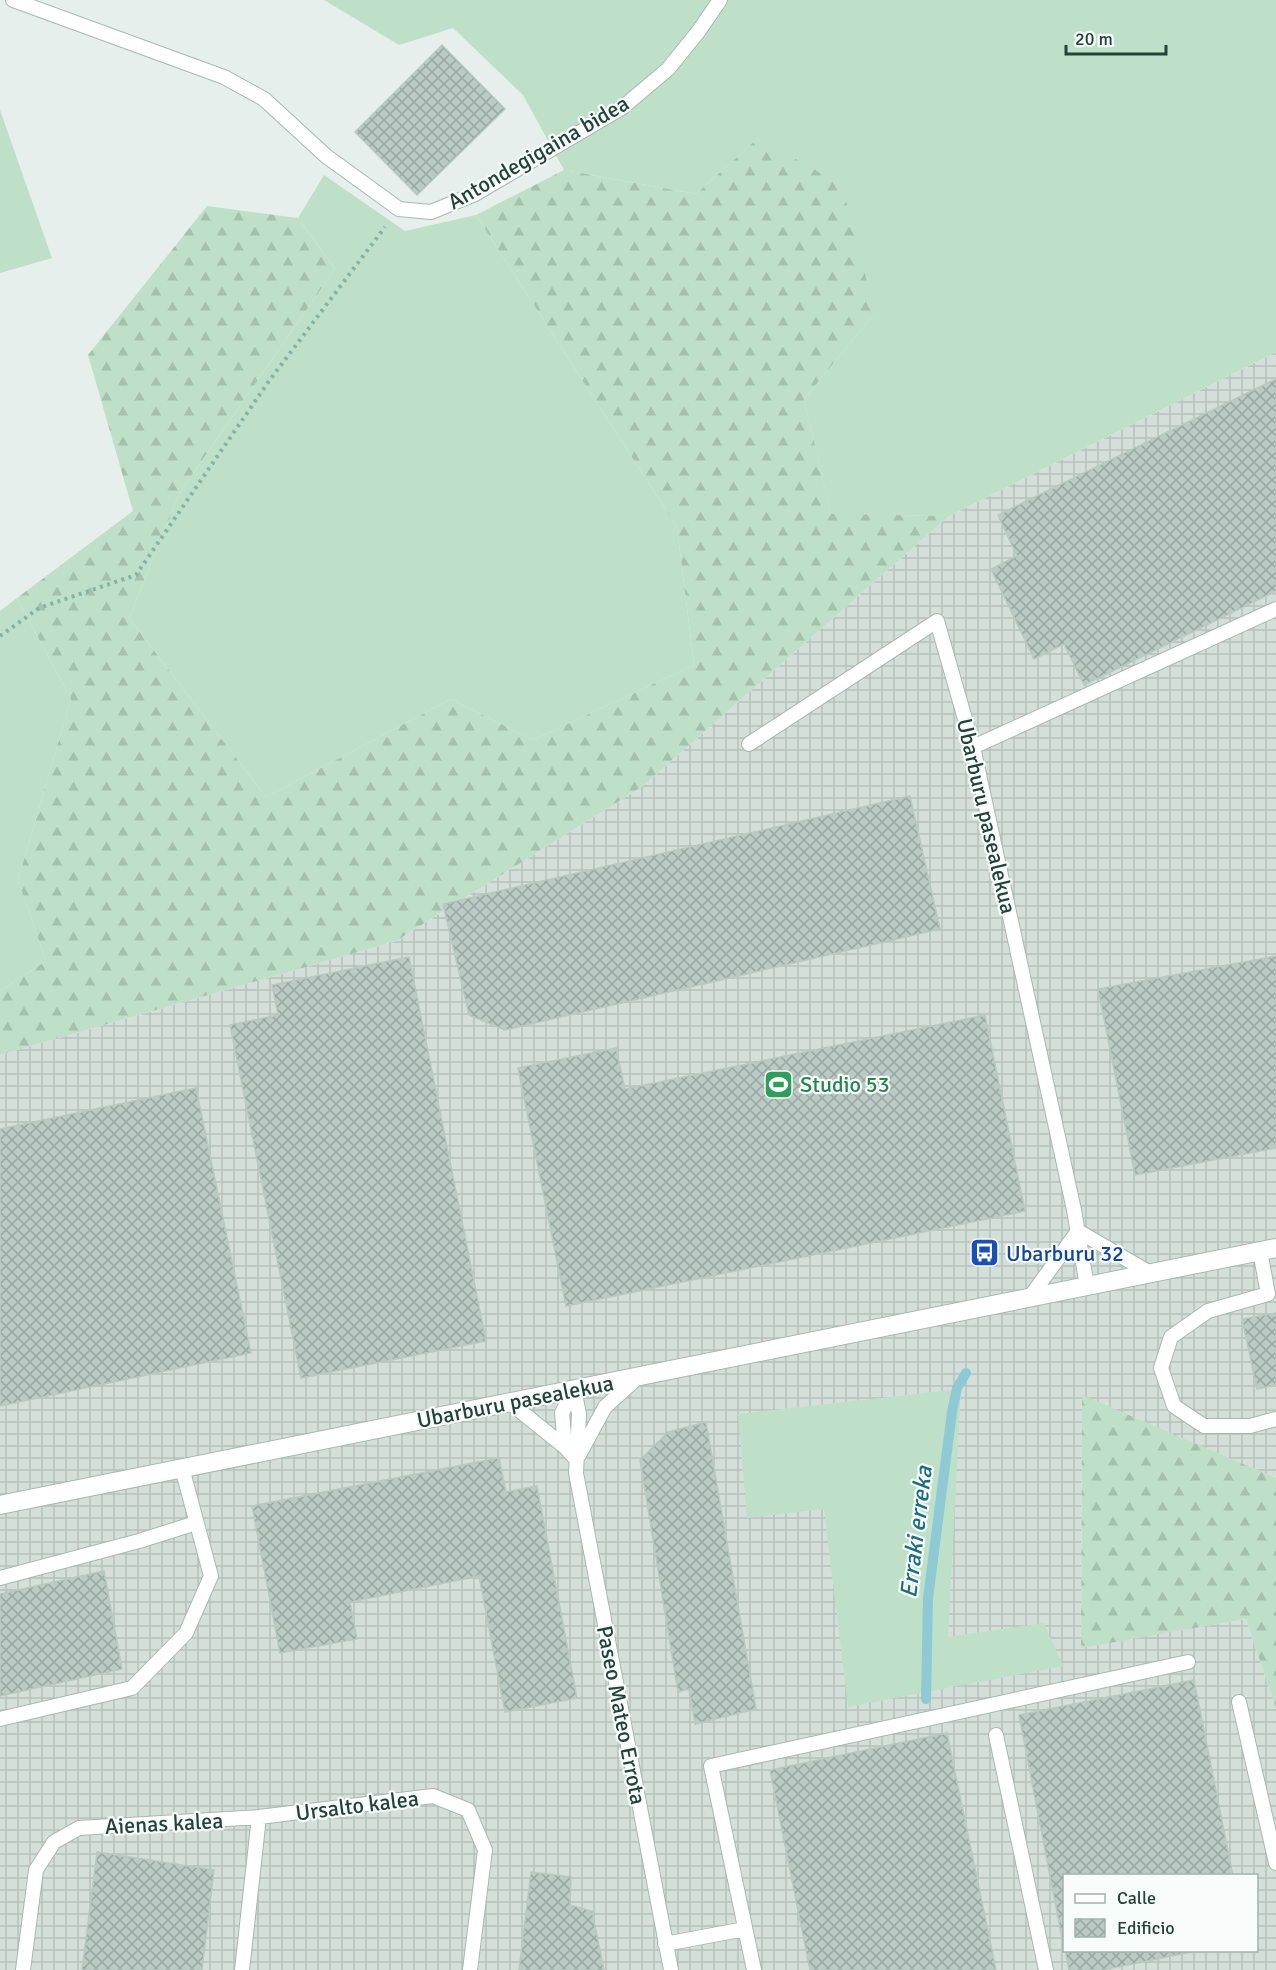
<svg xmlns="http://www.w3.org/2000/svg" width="1276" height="1970" viewBox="0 0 1276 1970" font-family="Signika,sans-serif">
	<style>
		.industrial { fill: url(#industrial-grid); fill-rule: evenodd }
		.grass { fill: #bfe0c8 }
		.forest { fill: url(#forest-firs) }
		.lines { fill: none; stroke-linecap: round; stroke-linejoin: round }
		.stream { stroke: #8ec9d4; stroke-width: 10 }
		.building { fill: url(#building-cross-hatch); stroke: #b8c9c2; stroke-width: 1.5 }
		.lane-casing { stroke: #a8b8b2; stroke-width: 16 }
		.street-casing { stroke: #a8b8b2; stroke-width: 20 }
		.path { stroke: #86b3a5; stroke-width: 4; stroke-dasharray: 3 4.5; stroke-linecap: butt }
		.lane { stroke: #fff; stroke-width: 14 }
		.street { stroke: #fff; stroke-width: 18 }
		.labels { text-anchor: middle; stroke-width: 4.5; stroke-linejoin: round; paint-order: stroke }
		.street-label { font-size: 22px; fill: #24423a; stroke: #f7fbf9 }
		.leisure-label { font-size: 22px; fill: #27864d; stroke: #f7fbf9; text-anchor: start }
		.transit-label { font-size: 22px; fill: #164399; stroke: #f7fbf9; text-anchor: start }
		.water-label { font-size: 24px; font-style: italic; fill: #1c6f80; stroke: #f7fbf9 }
	</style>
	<defs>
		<pattern id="industrial-grid" width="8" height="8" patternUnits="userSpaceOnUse" patternTransform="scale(1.5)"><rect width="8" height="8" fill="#d4dfda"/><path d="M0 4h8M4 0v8" fill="none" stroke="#b6c1bc"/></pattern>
		<pattern id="forest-firs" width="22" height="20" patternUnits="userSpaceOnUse" patternTransform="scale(1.5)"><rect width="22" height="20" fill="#bfe0c8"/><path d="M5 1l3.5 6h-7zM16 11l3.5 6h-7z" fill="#a4c1ad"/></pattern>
		<pattern id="building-cross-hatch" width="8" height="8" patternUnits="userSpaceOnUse" patternTransform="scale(1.5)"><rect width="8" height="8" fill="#bbcac4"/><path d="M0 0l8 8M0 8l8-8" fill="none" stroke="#98a6a0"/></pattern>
	</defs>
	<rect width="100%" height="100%" fill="#e6efeb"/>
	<path class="industrial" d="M1276,352V1478L1082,1396L1081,1647L1246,1619L1276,1709V1970H0V1055L396,941L643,786L949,516ZM1064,1876H1256V1950H1064Z"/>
	<path class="grass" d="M324,0H1276V352L949,516L831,515L804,399L875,313L758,138L696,194L564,170L523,95L453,28L399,45Z
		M0,110L52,258L0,273Z
		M324,175L405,231L476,215L677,527L694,665L533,740L451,699L266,797L129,618L180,492L335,269L298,218Z
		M17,598L71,699L18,880L46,961L0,991V611Z
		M961,1389L948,1637L1044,1623L1063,1666L848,1707L824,1509L747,1518L738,1414Z"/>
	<path class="forest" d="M758,138L842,185L875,313L804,399L831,514L949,516L643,786L396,941L0,1055V991L46,961L18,880L71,699L17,598L133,511L88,355L207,206L298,218L335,269L180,492L129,618L266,797L451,699L533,740L694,665L677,527L476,215L564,170L696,194Z
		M1082,1395L1276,1478V1709L1246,1619L1081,1648Z"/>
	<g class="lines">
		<path class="stream" d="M926,1699L928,1598L952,1412L957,1388L966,1373"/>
	</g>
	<path class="building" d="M442,45L505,109L417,195L355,132Z
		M1276,379V591L1084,685L1064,644L1034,659L991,569L1017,556L998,515Z
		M910,796L940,929L505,1030L469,1015L443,904Z
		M1276,956V1148L1135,1175L1098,989Z
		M409,957L486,1341L301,1378L230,1025L278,1015L272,985Z
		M985,1015L1025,1211L566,1306L518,1068L616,1048L625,1089Z
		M196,1088L251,1353L0,1406V1129Z
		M1276,1313V1385L1257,1389L1242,1319Z
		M706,1422L756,1709L695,1724L689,1689L678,1692L640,1460L668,1432Z
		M499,1458L506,1492L537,1486L577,1698L505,1712L479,1576L350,1602L357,1639L280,1653L252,1506Z
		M104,1571L122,1669L0,1696V1594Z
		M1194,1680L1233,1876H1064V1949L1019,1715Z
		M947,1733L996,1970H810L770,1770Z
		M97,1852L214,1870L202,1970H82Z
		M531,1872L571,1877L570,1905L592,1911L604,1970H519Z
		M1065,1950H1201L1103,1970H1069Z"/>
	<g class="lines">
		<defs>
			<path id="lane" d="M13,0L224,77L264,99L326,156L399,209L431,212L475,194L623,107L668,69L698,32L720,0
				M749,744L937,621L973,747L1074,1210L1087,1286
				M973,747L1276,609
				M1078,1231L1150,1273
				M1260,1251L1268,1294L1208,1311L1171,1337L1161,1368L1174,1406L1204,1426H1250L1276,1419
				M1030,1297L1078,1231
				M574,1389L579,1414L576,1473L671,1970
				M509,1402L565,1447L576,1459
				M565,1447L562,1413L574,1389
				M579,1455L605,1407L637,1378
				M0,1578L139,1541L196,1523
				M1239,1702L1276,1863
				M0,1719L132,1688L186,1633L211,1576L182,1468
				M996,1735L1046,1970
				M259,1817L433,1796L468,1810L485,1850L470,1970
				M665,1944L745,1929
				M23,1970L36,1870L54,1842L79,1828L259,1817L242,1970
				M754,1970L711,1766L1188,1662"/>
			<path id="street" d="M0,1505L1276,1248"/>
		</defs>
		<use href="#lane" class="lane-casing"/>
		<use href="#street" class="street-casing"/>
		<path class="path" d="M0,636L39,608L136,575L269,381L385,227"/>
		<use href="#lane" class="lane"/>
		<use href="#street" class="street"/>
	</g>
	<defs>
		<symbol id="stadium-square" viewBox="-11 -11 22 22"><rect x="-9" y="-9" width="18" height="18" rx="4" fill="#2e9e5b" stroke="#f7fbf9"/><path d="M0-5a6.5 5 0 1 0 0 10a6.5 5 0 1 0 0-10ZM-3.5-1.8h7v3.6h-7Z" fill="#fff"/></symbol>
		<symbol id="bus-square" viewBox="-11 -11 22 22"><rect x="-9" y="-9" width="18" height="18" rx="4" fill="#1a4fb4" stroke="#f7fbf9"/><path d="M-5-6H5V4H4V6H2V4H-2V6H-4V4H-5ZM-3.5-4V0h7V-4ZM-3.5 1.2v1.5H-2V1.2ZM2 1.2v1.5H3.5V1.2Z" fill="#fff"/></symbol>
	</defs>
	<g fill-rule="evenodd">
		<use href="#stadium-square" x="762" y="1068" width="33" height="33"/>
		<use href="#bus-square" x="968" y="1236" width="33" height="33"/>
	</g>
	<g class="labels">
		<g class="street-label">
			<text transform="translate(538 152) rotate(-30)" y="8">Antondegigaina bidea</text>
			<text transform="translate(987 816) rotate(77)" y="8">Ubarburu pasealekua</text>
			<text transform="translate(515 1401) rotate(-11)" y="8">Ubarburu pasealekua</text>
			<text transform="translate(622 1715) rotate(79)" y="8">Paseo Mateo Errota</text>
			<text transform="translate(357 1805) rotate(-7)" y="8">Ursalto kalea</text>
			<text transform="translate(164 1823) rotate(-3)" y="8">Aienas kalea</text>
		</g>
		<g class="leisure-label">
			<text x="800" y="1092">Studio 53</text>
		</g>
		<g class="transit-label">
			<text x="1006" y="1261">Ubarburu 32</text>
		</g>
		<g class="water-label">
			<text transform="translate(916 1532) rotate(-83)" y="8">Erraki erreka</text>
		</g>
	</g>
	<rect x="1063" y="1874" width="195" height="78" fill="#f7fbf9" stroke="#a3b1ad" stroke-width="1.5"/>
	<rect x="1075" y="1894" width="30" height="9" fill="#ffffff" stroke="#a3b1ad" stroke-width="1.5"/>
	<text x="1117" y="1904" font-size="18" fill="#24423a">Calle</text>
	<rect x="1075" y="1919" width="30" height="18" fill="url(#building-cross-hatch)" stroke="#a3b1ad" stroke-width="1.5"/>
	<text x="1117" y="1934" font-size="18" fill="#24423a">Edificio</text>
	<path d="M1066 45v9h100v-9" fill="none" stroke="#24423a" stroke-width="3"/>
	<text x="1075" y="45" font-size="18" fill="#24423a" stroke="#f7fbf9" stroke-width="4.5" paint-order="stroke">20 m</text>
</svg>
